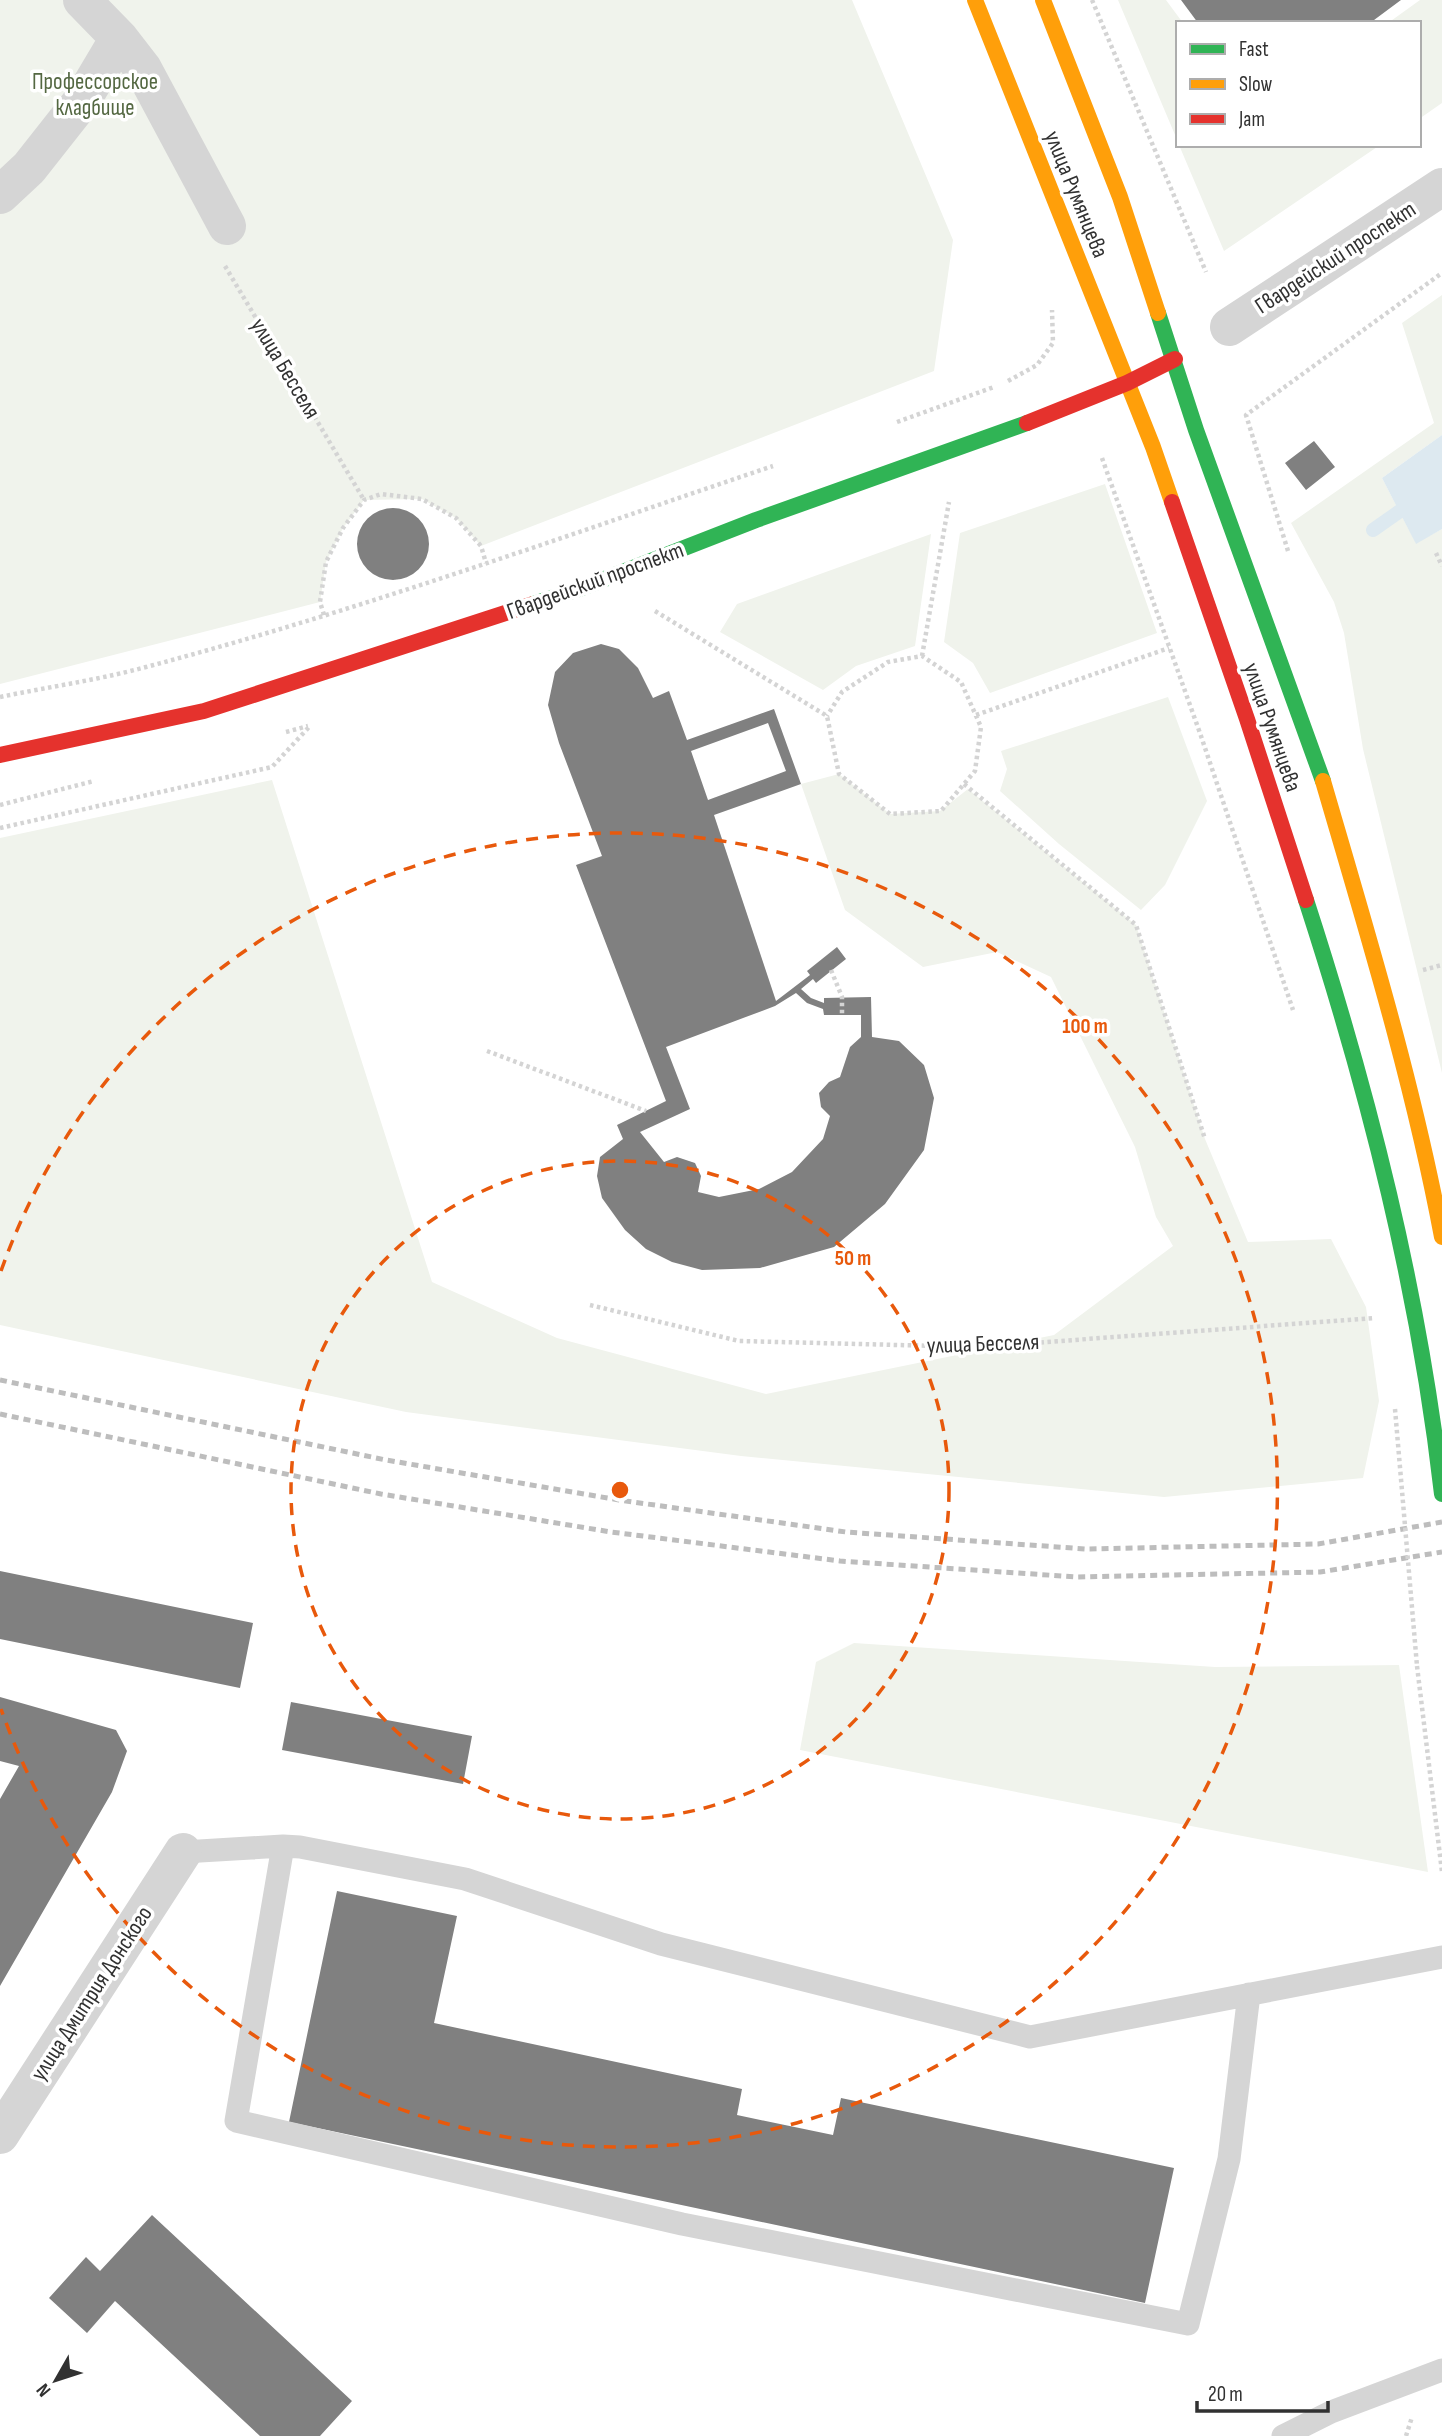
<svg xmlns="http://www.w3.org/2000/svg" width="1442" height="2436" viewBox="0 0 1442 2436" font-family="'Sofia Sans Condensed',sans-serif">
	<style>
		.green { fill: #f0f3ec }
		.water { fill: #dde9f0 }
		.lines { fill: none; stroke-linecap: round; stroke-linejoin: round }
		.stream { stroke: #dde9f0; stroke-width: 14 }
		.building { fill: #808080; fill-rule: evenodd }
		.path { stroke: #d4d4d4; stroke-width: 4.5; stroke-dasharray: 3.5 3.5; stroke-linecap: butt }
		.lane { stroke: #d5d5d5; stroke-width: 23 }
		.street { stroke: #d5d5d5; stroke-width: 38 }
		.fast { stroke: #30b455; stroke-width: 16 }
		.slow { stroke: #ff9f0a; stroke-width: 16 }
		.jam { stroke: #e5322d; stroke-width: 16 }
		.rail { stroke: #bdbdbd; stroke-width: 5; stroke-dasharray: 7 5; stroke-linecap: butt }
		.path-bridge { stroke: #d4d4d4; stroke-width: 4.5; stroke-dasharray: 3.5 3.5; stroke-linecap: butt }
		.ring { fill: none; stroke: #e8590c; stroke-width: 3.5; stroke-dasharray: 12 9 }
		.labels { text-anchor: middle; stroke-width: 7; stroke-linejoin: round; paint-order: stroke }
		.park-label { font-size: 23px; fill: #546842; stroke: #fff }
		.street-label { font-size: 23px; fill: #313131; stroke: #fff }
		.centre { fill: #e8590c; stroke: #fff; stroke-width: 3.5 }
		.ring-label { font-size: 21px; text-anchor: middle; font-weight: bold; fill: #e8590c; stroke: #fff; stroke-width: 7; stroke-linejoin: round; paint-order: stroke }
	</style>
	<rect width="100%" height="100%" fill="#fff"/>
	<path class="green" d="M0,0H852L953,240L934,371L481,546L456,518L422,499L364,500L343,528L326,562L320,602L0,684Z
		M1118,0H1166L1183,23H1178V142Z
		M1420,0H1442V103L1419,119V23H1388Z
		M1179,145H1380L1224,251Z
		M1442,295V435L1382,478L1416,543L1442,529V1073L1363,749L1344,633L1334,602L1291,523L1434,423L1402,323Z
		M1105,484L1157,633L990,693L973,663L944,642L960,533Z
		M931,534L915,646L856,666L823,690L720,632L737,604Z
		M1168,697L1207,801L1165,885L1141,910L1059,844L1000,791L1007,769L1001,751Z
		M839,774L890,814L940,811L968,789L1136,925L1205,1139L1248,1242L1331,1239L1366,1307L1379,1401L1363,1478L1164,1497L741,1456L406,1412L0,1325V838L272,780L432,1282L557,1338L766,1394L1054,1335L1173,1246L1156,1217L1135,1147L1051,977L997,952L923,967L845,910L801,784Z
		M854,1643L1215,1667L1399,1665L1428,1872L800,1750L816,1662Z"/>
	<path class="water" d="M1442,435V529L1416,544L1382,478Z"/>
	<g class="lines">
		<path class="stream" d="M1373,530L1400,511"/>
	</g>
	<path class="building" d="M1181,0H1401L1370,23H1198Z
		M1314,441L1335,467L1306,490L1285,463Z
		M357 544a36 36 0 1 1 72 0a36 36 0 1 1-72 0Z
		M601,644L619,649L638,668L653,698L669,691L687,740L774,709L801,784L714,815L776,1001L810,975L807,971L837,947L846,959L816,983L813,979L801,989L811,998L824,1003V998L871,997L872,1037L899,1041L924,1065L934,1098L924,1150L885,1204L834,1247L760,1268L702,1270L672,1262L646,1249L625,1230L602,1198L597,1176L600,1157L623,1139L617,1125L666,1101L576,865L602,856L559,743L548,705L555,672L573,653ZM768,723L786,771L708,800L691,751ZM796,993L807,1003L823,1009L824,1015H861V1037L850,1047L840,1077L829,1082L819,1093L821,1107L830,1116L823,1139L792,1172L759,1189L719,1197L698,1192L701,1176L695,1163L677,1157L664,1162L640,1132L690,1109L666,1047L775,1006Z
		M0,1571L253,1623L240,1688L0,1639Z
		M0,1697L116,1730L127,1751L112,1792L0,1986V1799L19,1766L0,1761Z
		M291,1702L472,1736L463,1784L282,1750Z
		M337,1891L457,1916L434,2023L742,2089L737,2115L833,2135L841,2098L1174,2168L1145,2303L289,2122Z
		M152,2215L352,2401L320,2436H260L115,2301L87,2333L49,2298L86,2257L100,2271Z"/>
	<g class="lines">
		<path class="path" d="M1092,0L1206,272
			M225,266L364,500
			M1008,381L1037,365L1053,343L1052,310
			M897,422L994,387
			M1102,458L1201,736L1293,1010
			M1288,551L1246,415L1442,273
			M1436,553L1442,566
			M655,611L827,716L839,774L890,814L941,811L975,771L981,727L961,682L922,656L888,662L842,692L827,716
			M324,615L320,602L326,562L343,528L364,500L381,494L422,499L456,518L481,546L486,563
			M922,656L949,502
			M0,697C48,687 98,680 146,667C358,611 565,536 773,466
			M976,715L1169,648
			M286,732L308,726
			M964,784L1136,925L1205,1139
			M0,805L94,781
			M0,828L272,767L310,726
			M831,970L842,997V1015
			M1423,970L1442,965
			M487,1051L646,1111
			M590,1305L739,1341L978,1347L1375,1318
			M1417,1666L1442,1872
			M1406,2436L1412,2417"/>
		<path class="lane" d="M283,1846L236,2121L682,2224L1188,2324L1229,2159L1249,1994
			M183,1852L283,1846L300,1847L465,1879L661,1944L1030,2037L1442,1957
			M1283,2436L1331,2412L1442,2370"/>
		<path class="street" d="M82,0L119,38L143,69L227,226
			M0,195L29,168L81,102L119,38
			M1229,327L1442,187
			M0,2135L183,1852"/>
		<path class="fast" d="M1158,313L1196,430L1323,781
			M533,604L579,589L756,520L1027,423
			M1306,900C1369,1094 1419,1291 1442,1494"/>
		<path class="slow" d="M975,0L1153,447L1172,502
			M1043,0L1120,197L1158,313
			M1323,781C1367,932 1413,1082 1442,1237"/>
		<path class="jam" d="M1027,423L1127,383L1175,359
			M1172,502L1247,719L1306,900
			M0,755L204,711L533,604"/>
		<path class="rail" d="M0,1380L386,1460L619,1500L846,1532L1086,1549L1318,1544L1442,1522
			M0,1414L381,1494L611,1532L840,1561L1077,1577L1320,1572L1442,1552"/>
		<path class="path-bridge" d="M1395,1409L1417,1666"/>
	</g>
	<g class="ring">
		<circle cx="620" cy="1490" r="329"/>
		<path d="M1 1271A657 657 0 1 1 1 1709"/>
	</g>
	<g class="labels">
		<g class="park-label">
			<text x="95" y="89">Профессорское<tspan x="95" dy="26">кладбище</tspan></text>
		</g>
		<g class="street-label">
			<text transform="translate(1077 194) rotate(68)" y="8">улица Румянцева</text>
			<text transform="translate(1335 257) rotate(-33)" y="8">Гвардейский проспект</text>
			<text transform="translate(286 368) rotate(59)" y="8">улица Бесселя</text>
			<text transform="translate(595 580) rotate(-20)" y="8">Гвардейский проспект</text>
			<text transform="translate(1273 727) rotate(71)" y="8">улица Румянцева</text>
			<text transform="translate(983 1343) rotate(-2)" y="8">улица Бесселя</text>
			<text transform="translate(91 1993) rotate(-57)" y="8">улица Дмитрия Донского</text>
		</g>
	</g>
	<circle cx="620" cy="1490" r="10" class="centre"/>
	<g class="ring-label">
		<text x="1085" y="1033">100 m</text>
		<text x="853" y="1265">50 m</text>
	</g>
	<rect x="1176" y="21" width="245" height="126" fill="#ffffff" stroke="#adadad" stroke-width="2"/>
	<rect x="1190" y="44" width="35" height="10" fill="#30b455" stroke="#adadad" stroke-width="2"/>
	<text x="1239" y="56" font-size="21" fill="#313131">Fast</text>
	<rect x="1190" y="79" width="35" height="10" fill="#ff9f0a" stroke="#adadad" stroke-width="2"/>
	<text x="1239" y="91" font-size="21" fill="#313131">Slow</text>
	<rect x="1190" y="114" width="35" height="10" fill="#e5322d" stroke="#adadad" stroke-width="2"/>
	<text x="1239" y="126" font-size="21" fill="#313131">Jam</text>
	<g transform="translate(56 2380) rotate(231)" stroke="#ffffff" stroke-width="5" paint-order="stroke">
	<path d="M0-5L12 26L0 18L-12 26Z" fill="#313131"/>
	<text y="-10" font-size="19" font-weight="bold" text-anchor="middle" fill="#313131">N</text>
	</g>
	<path d="M1197 2401v10h131v-10" fill="none" stroke="#313131" stroke-width="3.5"/>
	<text x="1208" y="2401" font-size="21" fill="#313131" stroke="#ffffff" stroke-width="5" paint-order="stroke">20 m</text>
</svg>
